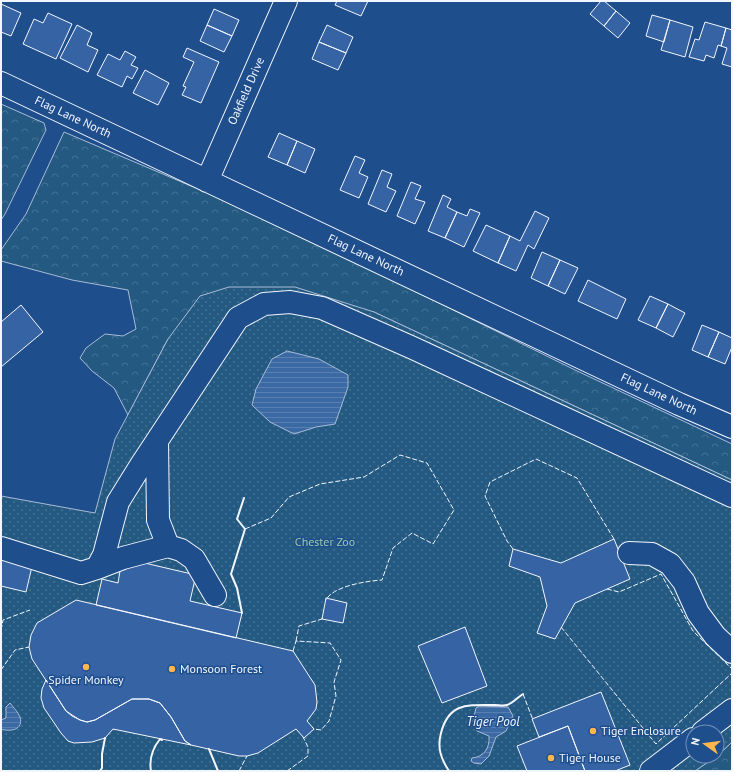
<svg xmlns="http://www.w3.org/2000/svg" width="733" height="772" viewBox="0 0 733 772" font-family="'PT Sans',sans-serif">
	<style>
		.forest { fill: url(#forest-crowns); stroke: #a8bbd7 }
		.park { fill: url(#park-dots); stroke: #a8bbd7 }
		.water { fill: url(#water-rules); stroke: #a8bbd7 }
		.building { fill: #3563a3; stroke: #f2f6ff }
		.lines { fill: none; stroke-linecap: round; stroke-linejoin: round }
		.minor-casing { stroke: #f2f6ff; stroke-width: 24 }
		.minor { stroke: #1f4e8c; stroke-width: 22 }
		.fence { stroke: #f2f6ff; stroke-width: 1; stroke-dasharray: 5 2; stroke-linecap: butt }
		.wall { stroke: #f2f6ff; stroke-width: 2 }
		.poi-dot { fill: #ffb74d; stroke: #1f4e8c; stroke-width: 1.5 }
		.labels { text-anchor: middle; stroke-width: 3; stroke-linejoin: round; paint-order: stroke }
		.street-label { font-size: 12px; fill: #f2f6ff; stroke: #1f4e8c }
		.park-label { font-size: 12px; fill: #97c8a6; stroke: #1f4e8c }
		.poi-label { font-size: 12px; fill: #f2f6ff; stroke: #1f4e8c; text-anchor: start }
		.water-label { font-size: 13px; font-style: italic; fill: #f2f6ff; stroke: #1f4e8c }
	</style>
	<defs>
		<pattern id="forest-crowns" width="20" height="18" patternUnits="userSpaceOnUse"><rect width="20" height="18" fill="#245a82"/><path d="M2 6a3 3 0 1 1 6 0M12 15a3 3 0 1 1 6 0" fill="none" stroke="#447295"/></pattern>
		<pattern id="park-dots" width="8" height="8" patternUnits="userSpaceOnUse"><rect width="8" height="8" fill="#245a82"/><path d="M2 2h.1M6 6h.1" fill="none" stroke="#447295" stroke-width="1.8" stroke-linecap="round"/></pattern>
		<pattern id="water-rules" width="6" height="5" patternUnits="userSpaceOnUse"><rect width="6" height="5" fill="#3b69a3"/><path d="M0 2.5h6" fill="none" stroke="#587fb1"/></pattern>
	</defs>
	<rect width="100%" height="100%" fill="#1f4e8c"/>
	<path class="forest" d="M1,104L44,123L46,130L5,214L1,220Z
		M64,132L271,220L575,370L732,444V480L374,312L168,339L128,415L114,388L92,371L80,358L86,348L105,334L123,336L136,329L128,290L72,280L1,261V250L26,214Z
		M732,742V771H695L719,754Z"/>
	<path class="park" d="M229,287H295L374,312L732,480V742L717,756V732H693V756H717L695,771H1V496L95,513L115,439L168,339L200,296Z"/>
	<path class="water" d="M287,351L319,359L348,375V387L335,424L316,427L294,434L270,422L252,405L256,389L272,359Z
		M10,703C13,707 18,712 20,717C24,730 10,732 1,729V720L6,718V707Z
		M479,706L508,707L513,716L506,731L496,737L489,756L481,764L474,763L471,761L472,758C484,757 490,748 489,736L477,731L473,721L476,708Z"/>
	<path class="building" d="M337,1H368L361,16L335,5Z
		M601,1H604L616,11L604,26L590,14Z
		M1,4L21,13L11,36L1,32Z
		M214,9L239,20L232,36L207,25Z
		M616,11L630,23L618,38L604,26Z
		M48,13L72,24L56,59L23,44L34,19L43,23Z
		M652,15L670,20L664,42L646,36Z
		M670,20L693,27L685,57L661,50Z
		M705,22L726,28L721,46L718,45L714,58L706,55L704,61L689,57L695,39L699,40Z
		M77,25L92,33L87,45L98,50L88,72L60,58Z
		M207,25L232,36L224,52L200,41Z
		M327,25L353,37L346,53L319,42Z
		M726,28L732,30V67L722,64L727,48L721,46Z
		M319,42L346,53L338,70L312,59Z
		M187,48L219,62L201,103L182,95L186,87L183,86L194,62L183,57Z
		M125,51L136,57L131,65L138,68L132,79L127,76L122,87L97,75L108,54L120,60Z
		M145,70L169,83L158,105L133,93Z
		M279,133L297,141L287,165L268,157Z
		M297,141L315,149L305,173L287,165Z
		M355,156L365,160L359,173L368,177L359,198L340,190Z
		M382,170L392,174L387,187L396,191L386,212L368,204Z
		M411,182L421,186L415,199L425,202L415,224L397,216Z
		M443,195L451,199L447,207L457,212L445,238L428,231Z
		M470,209L480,213L464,247L445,238L457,212L467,216Z
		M535,211L549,218L534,249L528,245L516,271L498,263L510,236L520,241Z
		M486,225L510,236L498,263L473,251Z
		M542,252L560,260L548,286L531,278Z
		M560,260L578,268L565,294L548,286Z
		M588,280L626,299L617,319L578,301Z
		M650,296L668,304L656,328L638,320Z
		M668,304L685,313L673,337L656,328Z
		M21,305L43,332L1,367V322Z
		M702,325L719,332L708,357L692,350Z
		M719,332L732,338V347L725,364L708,357Z
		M614,539L630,579L575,603L555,639L537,633L547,606L540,577L509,566L513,549L561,563Z
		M1,555L33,562L26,592L1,586Z
		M136,561L196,575L190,601L242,613L236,638L96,605L102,579L118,583L120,571Z
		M326,598L347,603L343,623L322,619Z
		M76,600L293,651L315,685L317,702L316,709L307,721L314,729L304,738L296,729L258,753L247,756H239L191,745L185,741L171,717L160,703L149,699H132L95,720L87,722L80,720L72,716L66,711L32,659L29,647L31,635L37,623Z
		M465,627L487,686L442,703L418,646Z
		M46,680L66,711L80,720L87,722L95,720L132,699H149L160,703L171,717L185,741L191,745L113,729L105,738L92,742L74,743L68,741L61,733L44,708L41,698L42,689Z
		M601,692L630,765L615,771H585L568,726L539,737L532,719Z
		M568,726L585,771H527L517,746Z"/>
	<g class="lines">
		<defs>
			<path id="minor" d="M1,83L679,404L732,427
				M207,181L286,1
				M157,441L158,520L168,546L181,550L194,559L215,595
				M1,548L81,573L97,568L104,555L118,502L141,465L238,318L264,304L290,302L322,308L413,348L732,496
				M629,553L652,554L670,564L684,582L698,613L715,636L732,652
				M97,568L123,558L168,546
				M703,732L732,710
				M651,771L693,739"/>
		</defs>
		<use href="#minor" class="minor-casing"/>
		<use href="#minor" class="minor"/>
		<path class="fence" d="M245,529L271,518L289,497L320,484L364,477L400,455L427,463L454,510L433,544L412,533L393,548L382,580C367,581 333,586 326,600
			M513,549L507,541L485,496L490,482L536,459L577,478L614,539
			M607,589L619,592L661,574L693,631L732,669
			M561,627L656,744L732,673
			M1,630L3,620L30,610
			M296,641L299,626L322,619V618
			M293,651L296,641L330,643L341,660L334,682L336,696L329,721L321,730L314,729L312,727
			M1,670L15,650L29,647
			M523,694L533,720
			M239,771L247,756
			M287,771L308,756V747L303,737"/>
		<path class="wall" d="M242,613L237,588L231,574L245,529L237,519L244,498
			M209,749L218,771
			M100,771L102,768V754L105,738
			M151,771C149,759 152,749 160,739L162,740
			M449,771C441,759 437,748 441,733C449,702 468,705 495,705C499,705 503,706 507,705C512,704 518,697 523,694"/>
	</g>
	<g class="poi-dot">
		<circle cx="86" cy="667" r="4"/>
		<circle cx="172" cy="669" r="4"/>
		<circle cx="593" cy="731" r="4"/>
		<circle cx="551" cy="758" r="4"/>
	</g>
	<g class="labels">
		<g class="street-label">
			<text transform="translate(246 91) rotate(-66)" y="4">Oakfield Drive</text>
			<text transform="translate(73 117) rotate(25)" y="4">Flag Lane North</text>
			<text transform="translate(366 255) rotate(25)" y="4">Flag Lane North</text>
			<text transform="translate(659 394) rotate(25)" y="4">Flag Lane North</text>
		</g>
		<g class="park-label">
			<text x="325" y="546">Chester Zoo</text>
		</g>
		<g class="poi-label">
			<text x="180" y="673">Monsoon Forest</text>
			<text x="86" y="684" text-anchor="middle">Spider Monkey</text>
			<text x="601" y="735">Tiger Enclosure</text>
			<text x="559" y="762">Tiger House</text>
		</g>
		<g class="water-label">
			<text x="493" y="726">Tiger Pool</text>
		</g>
	</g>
	<rect width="733" height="772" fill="none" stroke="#f2f6ff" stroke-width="4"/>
	<g transform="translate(705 744) rotate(284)"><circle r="19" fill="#1f4e8c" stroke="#7391ba"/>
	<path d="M0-3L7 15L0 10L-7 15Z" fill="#ffb74d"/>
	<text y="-6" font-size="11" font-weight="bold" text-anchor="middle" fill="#f2f6ff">N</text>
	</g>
</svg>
